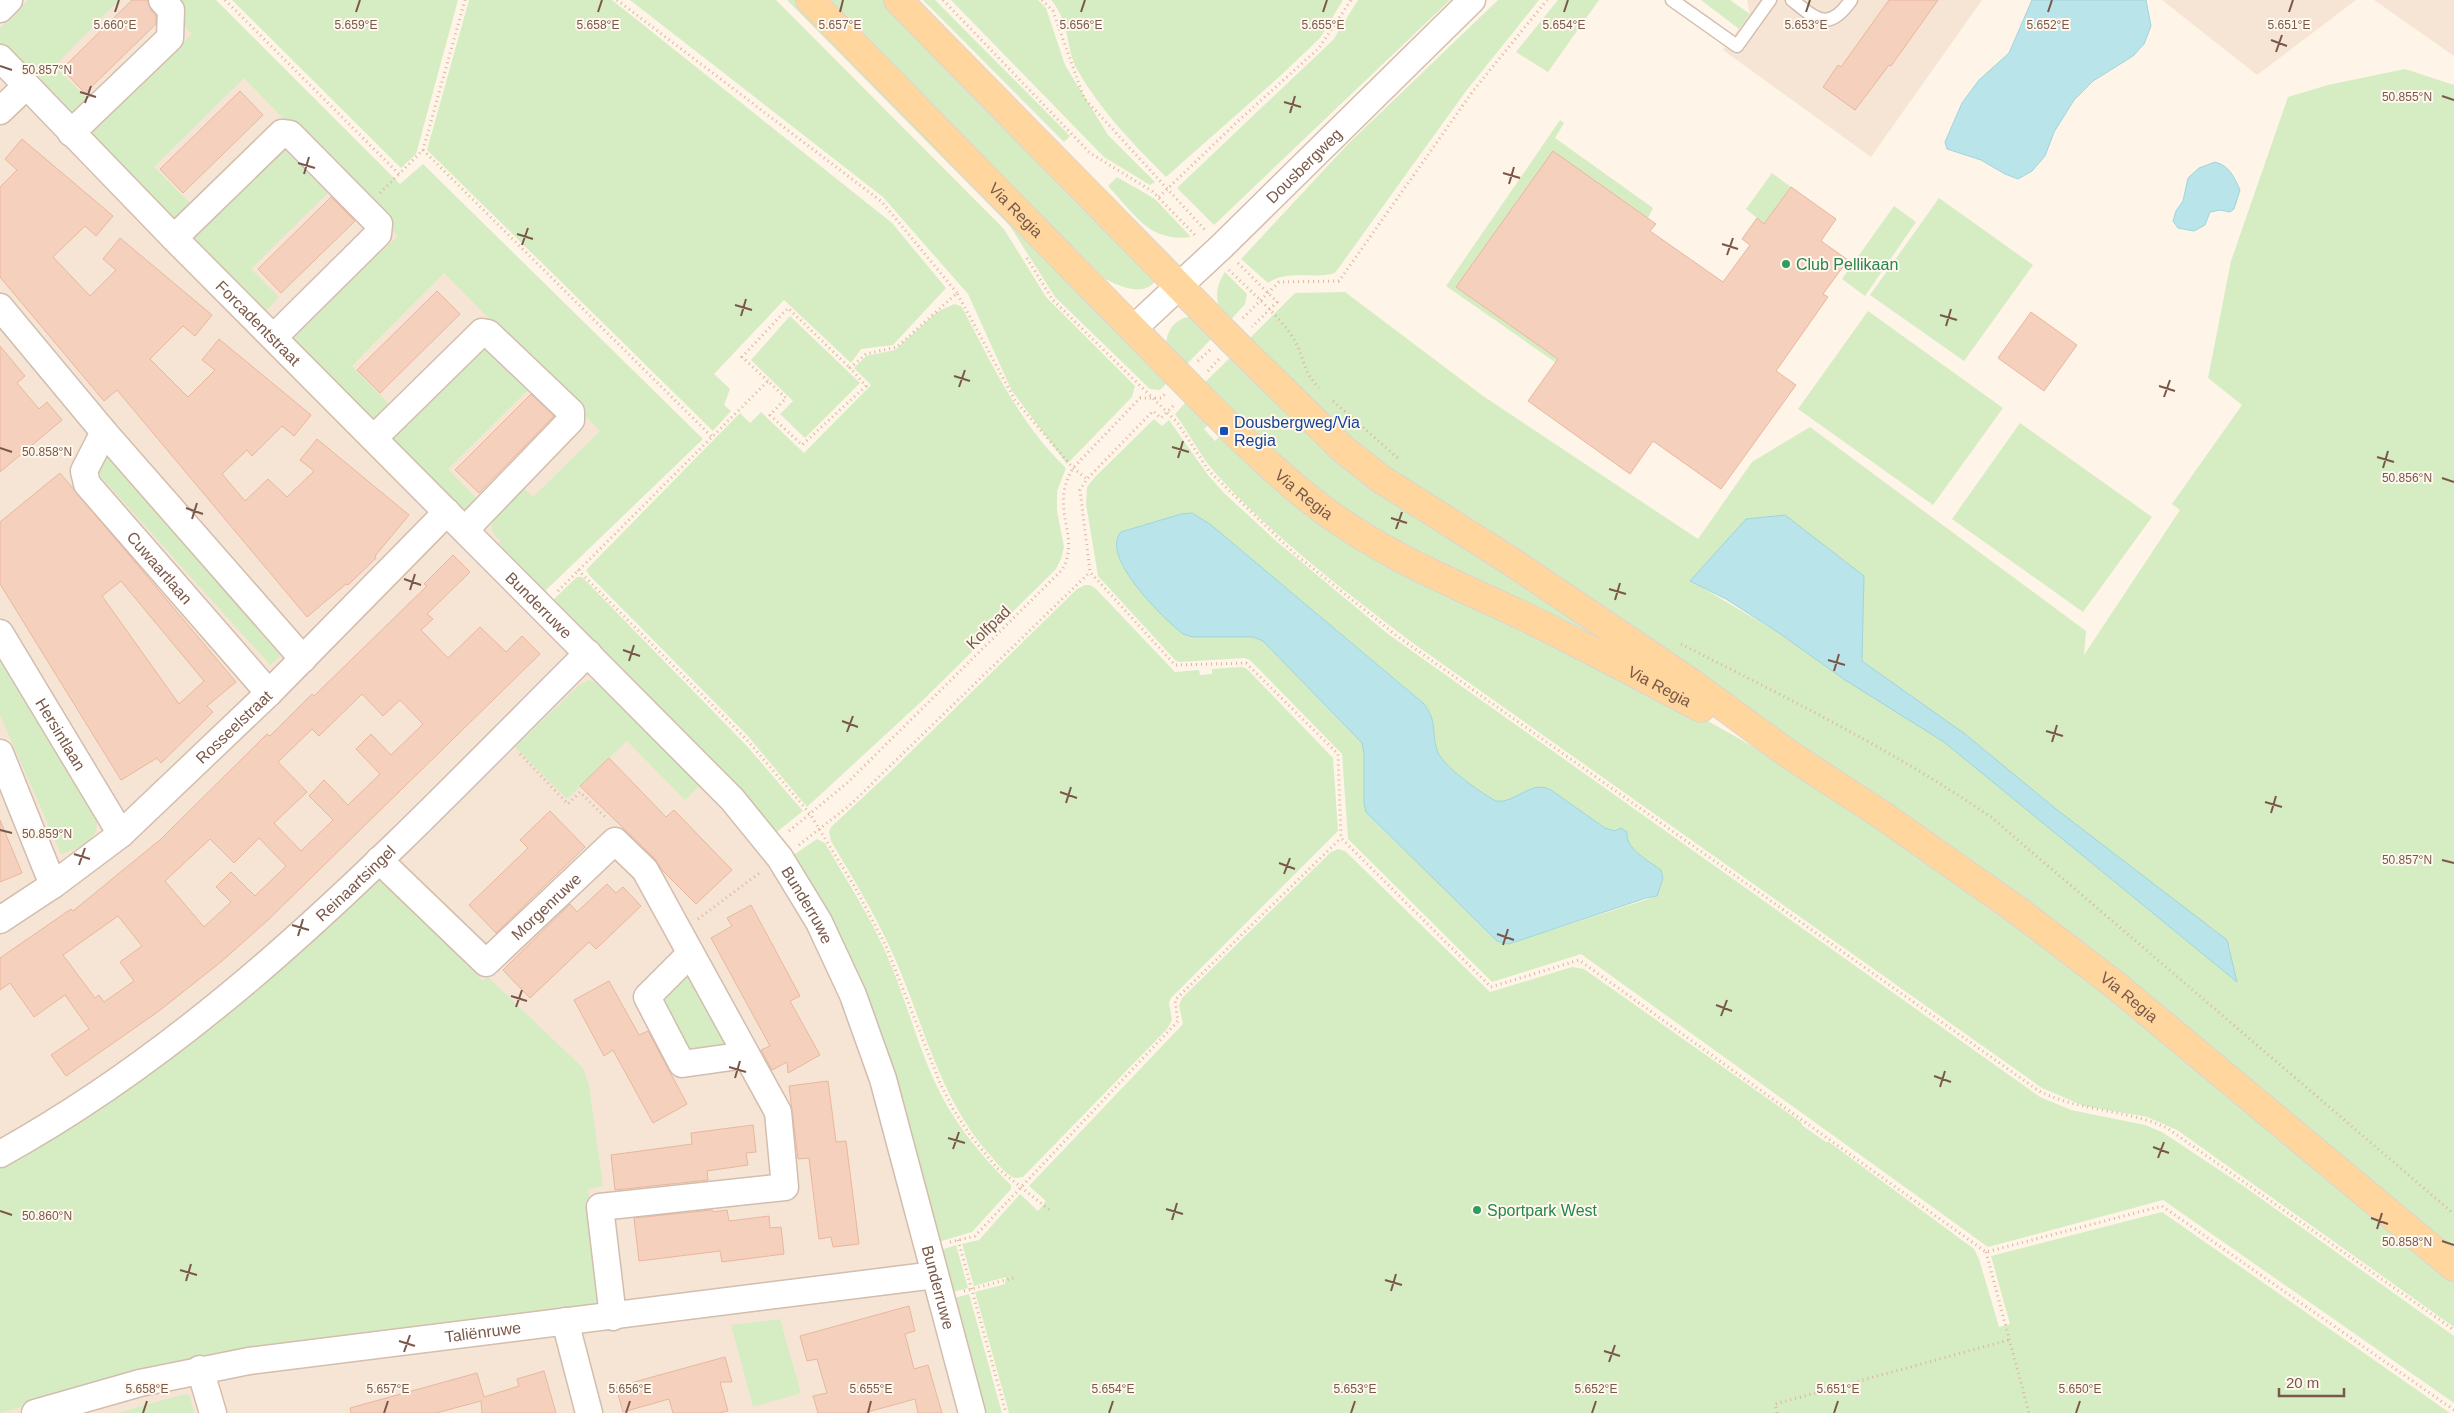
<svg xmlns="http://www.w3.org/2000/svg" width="2454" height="1413" viewBox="0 0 2454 1413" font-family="Arial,sans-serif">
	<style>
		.residential { fill: #f6e5d5 }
		.green { fill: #d6edc4; fill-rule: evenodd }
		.water { fill: #b9e4e9; stroke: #9fd5dc }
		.building { fill: #f5d1bd; stroke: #e9b69c; fill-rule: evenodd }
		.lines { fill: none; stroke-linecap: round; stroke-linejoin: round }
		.lane-casing { stroke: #d3bdae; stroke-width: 15 }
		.street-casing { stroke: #d3bdae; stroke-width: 29 }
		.primary-casing { stroke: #dcd4d0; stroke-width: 30 }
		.path { stroke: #dbb49f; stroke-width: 3; stroke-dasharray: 1 4; stroke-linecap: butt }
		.lane { stroke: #fff; stroke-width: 12 }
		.street { stroke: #fff; stroke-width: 26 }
		.primary { stroke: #ffd69d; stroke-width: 28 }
		.ticks { fill: none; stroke: #7a5849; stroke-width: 2 }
		.leisure-dot { fill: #2e9e5b; stroke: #fff8ef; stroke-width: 2 }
		.transit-dot { fill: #1a4fb4; stroke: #fff8ef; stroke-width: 2 }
		.labels { text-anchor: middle; stroke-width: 4; stroke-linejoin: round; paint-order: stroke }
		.street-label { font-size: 16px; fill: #7a5849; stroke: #fff8ef }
		.leisure-label { font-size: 16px; fill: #27864d; stroke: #fff8ef; text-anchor: start }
		.transit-label { font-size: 16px; fill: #164399; stroke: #fff8ef; text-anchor: start }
		.ticks-label { font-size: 12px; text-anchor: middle; fill: #7a5849; stroke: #fff8ef; stroke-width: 4; stroke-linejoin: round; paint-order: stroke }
	</style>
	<rect width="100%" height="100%" fill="#fef4e7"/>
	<path class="residential" d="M0,0H203L612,431L544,588L819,922L979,1413H0Z
		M1747,0H1982L1871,157L1723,50L1750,14Z
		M2162,0H2356L2257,75Z
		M2374,0H2454V56Z"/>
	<path class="green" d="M28,0H119L55,66L90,102L72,117L0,44V28Z
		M159,0H216L400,184L423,164L703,439L543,593L497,545L501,541C498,539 494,535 493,532C485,515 512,497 522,487L533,497L600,431L444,273L352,366L390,405L371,422L289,339L398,236L244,78L154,167L190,203L173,221L88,134L192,34Z
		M232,0H458L416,154L401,168Z
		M469,0H612L892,223L946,288L893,345L861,349L851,363L784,300L714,374L730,389L724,405L731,411L713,431L427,150Z
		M630,0H776L1004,229L1046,297L1135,386L1132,397L1067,464L1012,391L968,294L883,197Z
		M787,0H799L1172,378L1160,390L1150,389L1055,297L1010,226Z
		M819,0H890L1156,280C1144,298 1120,286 1105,279L986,159L903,85Z
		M923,0H935L1070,136L1064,142Z
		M951,0H1038L1046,8L1065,65L1108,135L1155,182L1150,185L1104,157Z
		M1051,0H1343L1320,38L1279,77L1166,177C1133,144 1101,111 1078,71C1065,49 1071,23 1051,0Z
		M1358,0H1450L1214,225L1177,188L1333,40Z
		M1498,0H1539L1466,91L1335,273C1312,280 1288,269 1268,283L1241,259L1349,143Z
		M1558,0H1599L1548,72L1516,52Z
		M1701,0H1730L1750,14L1739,29Z
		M2405,69L2454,85V1250L1890,807L1447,505L1408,479L1375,463L1246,342L1295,293L1345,292L1483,396L1698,539L1752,462L1810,427L2086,631L2084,655L2180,510L2172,504L2242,405L2208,378L2231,261L2288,97L2328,85ZM1864,576L1844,679L1779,633L1691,581Z
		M1560,120L1564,123L1555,138L1653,208L1648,218L1553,151L1456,287L1558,358L1555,362L1446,286Z
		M286,141L333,188L251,269L279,297L264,313L188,237Z
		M1772,173L1791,187L1764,224L1746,209Z
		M1117,177L1155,199L1191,237C1149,243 1134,213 1108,186Z
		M1939,198L2033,265L1964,361L1870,295Z
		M1894,206L1916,222L1865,296L1842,279Z
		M1225,272L1247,294L1245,304L1228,323C1215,306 1213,290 1225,272Z
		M954,304L961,306L965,313C994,368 1020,424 1066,468L1057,491V511L1064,547L1061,559L1056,569L923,700L807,807L747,735L590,576L586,570L740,413L750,423L761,412L804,453L871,385L854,368L866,356L895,350L937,312Z
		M1868,311L2003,408L1933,505L1798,409Z
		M790,316L860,383L805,438L780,414L793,401L751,360Z
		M1192,316L1217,333L1183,368L1166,345C1167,329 1176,318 1192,316Z
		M484,340L531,387L448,469L481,503L466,518L385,438Z
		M1237,351L1295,410L1682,686L1342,514L1200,387Z
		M1187,401L1209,424L1204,429L1215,441L1225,431L1266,471L1752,746L1801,777L2009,918L2245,1106L2454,1280V1327L2177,1130L2147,1117L2084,1106L2042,1088L1417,646C1348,594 1277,540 1218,476C1201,458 1190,434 1175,414Z
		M1154,419L1162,426L1169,420L1208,475L1224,493L1276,541L1388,634L2040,1097L2071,1110L2145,1125L2162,1132L2245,1187L2454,1336V1403L2163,1200L1988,1247L1581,954L1492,982L1348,839L1342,754L1250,660L1244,658L1180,662L1176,661L1098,576L1086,504L1087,487L1095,477ZM1192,513L1210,524L1423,703C1438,721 1431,732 1437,750C1443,766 1480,793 1496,801C1515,804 1531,779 1551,790L1605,828L1615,831L1621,829L1626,832C1625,849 1649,861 1661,870L1663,878L1657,896L1509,944L1497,941L1366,812C1363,790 1370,763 1362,743L1263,641L1253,637H1193C1171,617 1099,566 1121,532L1181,514Z
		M2020,423L2152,517L2083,612L1952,519Z
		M109,454L281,656L270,665L101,477L96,467L102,457Z
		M577,577H582L746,745L803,811L773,835L552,601Z
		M1085,585H1090L1096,589L1175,672L1199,670L1200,675L1212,674V669L1242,667L1247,669L1333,758L1338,831L1171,998L1169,1003L1172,1020L1167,1029L1023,1177L1015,1178C1005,1174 997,1163 990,1155C940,1099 925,1028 896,961C878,919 854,880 831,841L829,832L831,827L888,774L1077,589Z
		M0,658L97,822C98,842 77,849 61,854L0,715Z
		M589,680L596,683L700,785L685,800L627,741L567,799L515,747L580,684Z
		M817,839L825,843L829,850C849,884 870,917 886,953C904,994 915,1037 933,1078C951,1119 979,1154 1011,1185V1189L972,1232L935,1243L789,858Z
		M1338,849L1345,851L1490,992L1572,967L1584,969L1801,1122L1803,1126L1826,1142H1829L1974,1249L1979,1259L1999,1327L2010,1324L1991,1256L2162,1212L2450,1413H1009L975,1292L1005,1284L1006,1277L974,1286L962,1244L979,1240L1020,1194L1038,1211L1046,1201L1029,1186L1183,1024L1179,1005L1182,998L1331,852Z
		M378,875L483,981L488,977L583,1068L589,1085L603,1186L588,1189L603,1303L425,1327L120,1380L0,1413V1167Z
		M687,972L732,1049L687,1054L661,1000Z
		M956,1245L968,1288L949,1293L938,1251Z
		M969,1294L1002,1413H982L951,1299Z
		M780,1319L801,1393L753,1407L731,1325Z
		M185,1394L190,1396L194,1413H117Z"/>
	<path class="water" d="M2032,0H2146L2151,26L2144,44L2133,56L2093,81L2074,100L2054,132L2045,156L2032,171L2018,179L2005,174L1981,160L1947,149L1945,142L1962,103L1979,80L2009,53Z
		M2215,162C2230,166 2234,177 2240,190L2234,209L2230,212L2220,210L2210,212L2205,225L2194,231L2178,228L2173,221L2176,211L2183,201L2188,178L2199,168Z
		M1192,513L1210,524L1423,703C1438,721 1431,731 1437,750C1442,766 1481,793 1496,801C1515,804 1531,779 1551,790L1605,828L1615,831L1621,828L1627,832C1625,849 1649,861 1661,870L1663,878L1657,896L1646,898L1509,944L1497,941L1366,812L1364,804V753L1362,743L1263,641L1253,637H1193L1183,634C1165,620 1099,557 1121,532L1181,514Z
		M1785,515L1864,576L1862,661L1965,734L2056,809L2227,940L2237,982L1944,742L1845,680L1779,633L1726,599L1690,581L1746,519Z"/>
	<path class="building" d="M132,0H147L151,10L156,16V24L85,93L62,69Z
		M1889,0H1938L1891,66L1889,65L1855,110L1823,87L1838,65L1841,67Z
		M240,91L263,115L183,193L160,169Z
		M22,139L113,216L96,236L85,226L53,257L90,296L116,270L103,259L120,238L212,315L195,336L183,326L150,359L188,397L215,370L202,360L219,339L311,415L294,436L282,426L252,456L247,450L222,474L245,501L268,479L287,497L314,471L300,460L317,439L409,515L375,556L376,558L348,585L346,584L307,617L117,390L104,401L0,277V187L17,170L5,159Z
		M1553,151L1656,224L1650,231L1723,282L1750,245L1742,239L1757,218L1764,224L1791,187L1836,219L1821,241L1848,260L1823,294L1828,297L1776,371L1796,385L1721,489L1653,441L1630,474L1528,401L1558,359L1456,287Z
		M331,197L355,221L281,293L258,269Z
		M437,291L460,314L380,393L357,370Z
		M2031,312L2077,345L2044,391L1998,358Z
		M0,346L25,376L17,383L39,409L47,402L62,420L0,472Z
		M531,394L554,416L479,493L455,470Z
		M60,473L236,682L207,706L213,712L161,763L157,758L121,780L0,584V522ZM121,581L204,681L179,704L102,596Z
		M453,555L470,572L427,614L433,619L421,630L448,658L480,627L506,652L522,636L540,654L268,920L222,961L159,1011L66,1076L51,1055L89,1029L65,995L34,1017L10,983L0,990V958L71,909L73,911L161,839L267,734L270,736L312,694L314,696L427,586L424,584ZM362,694L383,716L400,700L423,724L391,755L371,734L356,749L380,774L348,805L324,780L309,796L333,820L301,851L274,823L307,792L278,762L312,729L319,736ZM259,838L286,866L255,896L231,872L216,887L231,902L204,927L165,881L210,839L234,863ZM118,916L142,946L120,962L134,981L104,1002L99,995L95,998L63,955Z
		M609,758L666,817L674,810L732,870L696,904L662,870L655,859L580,786Z
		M550,811L585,847L496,933L469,905L528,848L520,840Z
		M0,820L22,873L0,882Z
		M607,884L616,893L623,887L641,906L596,949L589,942L530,998L503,970L570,904L577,912Z
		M751,905L800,996L790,1001L820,1055L788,1073L787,1062L772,1070L761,1050L770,1046L711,938L732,926L727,918Z
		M609,981L639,1035L648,1031L687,1104L653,1123L613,1050L604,1056L574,1000Z
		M828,1081L836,1142L846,1141L859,1244L833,1247L831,1237L819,1239L809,1158L798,1159L789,1086Z
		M753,1125L756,1152L746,1153L748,1165L707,1171L708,1180L615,1190L611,1155L692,1144L691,1133Z
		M712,1210L713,1212L727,1210L729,1221L769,1216L770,1228L781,1227L784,1254L722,1262L720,1251L639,1261L634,1218Z
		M909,1306L915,1331L905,1334L914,1369L928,1365L942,1413H918L915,1399L864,1413H818L813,1396L827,1393L817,1359L807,1361L800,1336Z
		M725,1357L732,1382H720L728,1411L719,1413H673L669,1399L623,1412L616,1387Z
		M544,1371L556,1413H482L481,1401L436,1413H351L350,1408L477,1373L484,1397L519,1386L517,1379Z"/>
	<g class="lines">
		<defs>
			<path id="lane" d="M1672,0L1737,46L1770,0
				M1792,0C1817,20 1829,32 1851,0"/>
			<g id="street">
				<path d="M0,9L9,0"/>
				<path id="s1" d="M0,58L174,238L732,799L780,858L819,922L853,995L883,1079L972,1413"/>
				<path d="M0,111L26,86"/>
				<path d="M71,133L170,38L171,10L162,0"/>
				<path d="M174,238L282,133L290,134L379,224L378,234L274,337"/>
				<path d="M0,307L104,432L303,659"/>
				<path id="s2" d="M1134,328L1221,247L1472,0"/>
				<path id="s3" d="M104,432L84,471L87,484L269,693"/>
				<path d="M374,438L482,332L488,333L571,412V420L465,530"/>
				<path id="s4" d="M0,633L121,834"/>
				<path d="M0,753L53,885"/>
				<path id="s5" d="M379,860L486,963L615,841L645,870L778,1112L785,1187L600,1207L613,1317"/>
				<path id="s6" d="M0,920L53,885L121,834L269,693L447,512"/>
				<path d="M690,954L647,997L682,1064L746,1055"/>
				<path id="s7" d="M0,1154C227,1029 406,834 588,653"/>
				<path d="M565,1321L589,1413"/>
				<path d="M200,1369L213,1413"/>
				<path id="s8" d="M35,1413L140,1383L249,1361L935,1275"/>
			</g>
			<g id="primary">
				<path id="s9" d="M810,0L1191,388C1234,431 1276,475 1325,511C1384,555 1453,583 1519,614C1581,644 1641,676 1701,708"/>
				<path id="s10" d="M898,0L1235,343L1343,449L1381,479L1509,560L1693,684L1787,753L1882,815L2017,910L2114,984L2454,1267"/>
			</g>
		</defs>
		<use href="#lane" class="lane-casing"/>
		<use href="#street" class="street-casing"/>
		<use href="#primary" class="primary-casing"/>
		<path class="path" d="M225,0L399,174L423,150L465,0
			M617,0L882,202L957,293
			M943,0L1090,153L1152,191L1197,237
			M1042,0L1053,11L1084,98L1205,230
			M423,150L713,438
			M380,193L399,174
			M1159,197L1236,123L1319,48L1351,0
			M1027,258L1052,299L1177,422L1209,471L1295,554L1397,636L2039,1091C2081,1112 2126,1109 2167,1128L2454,1330
			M1238,263L1277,302L1252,327
			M1229,270C1248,289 1283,319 1295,341C1305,360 1302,370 1319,388
			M1243,318L1279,282L1339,281L1473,91L1547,0
			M1198,361L1210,350
			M1208,371L1219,359
			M768,381L742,357L788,308L850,368
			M1333,401L1400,460
			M1173,406L1161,418L1153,411L1087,479L1080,490L1090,572L1175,665L1246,663L1338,754L1341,838L1491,987L1579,960L1986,1252L2162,1206L2454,1410
			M578,570L748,741L810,814L856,889L886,946L940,1083L953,1109L970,1135L997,1168L1052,1212
			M558,591L768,381L786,398L770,415L802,445L866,386L850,368L866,354L897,347L957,293L1015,400L1073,468L1087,479
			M1681,644C1787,698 1893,750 1991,817L2454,1214
			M520,754L568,804L580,792L607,819
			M789,831L847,783L1062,570C1082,535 1048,510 1073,468L1140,398H1161L1165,394
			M799,845L850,805L1090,572
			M698,919L761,872
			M958,1240L1006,1413
			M950,1242L975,1236L1178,1021L1175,1000L1341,838
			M1986,1252L2029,1413
			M964,1291L1017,1277
			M1777,1413L1775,1404L2009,1340"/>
		<use href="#lane" class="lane"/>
		<use href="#street" class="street"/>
		<use href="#primary" class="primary"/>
	</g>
	<path class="ticks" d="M115,12L119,0M356,12L360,0M598,12L602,0M840,12L843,0M1081,12L1085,0M1323,12L1327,0M1564,12L1568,0M1806,12L1810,0M2048,12L2052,0M2289,12L2293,0M2271,40L2287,46M2276,52L2282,35M0,66L12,70M80,92L96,97M2442,96L2454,100M1284,102L1301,107M85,103L91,86M1290,113L1295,96M298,163L315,168M1503,173L1520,178M304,174L309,157M1509,184L1514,167M517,234L533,239M1722,244L1738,249M522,245L528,228M1727,255L1733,238M735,305L752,310M1940,315L1957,320M741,316L746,299M1946,326L1951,309M954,376L970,381M2159,386L2175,391M959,387L965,370M2164,397L2170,380M1172,447L1189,452M0,448L12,452M2377,457L2394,462M1178,458L1183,441M2383,468L2388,451M2442,478L2454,482M186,508L203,514M1391,518L1407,523M192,519L197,503M1396,529L1402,512M404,579L421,585M1609,589L1626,594M410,590L415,574M1615,600L1620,583M623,650L640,656M1828,660L1845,665M629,661L634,645M1834,671L1839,654M842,721L858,727M2046,731L2063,736M847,732L853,716M2052,742L2057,725M1060,792L1077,798M2265,802L2282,807M1066,803L1071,787M2271,813L2276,796M0,830L12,833M74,854L90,859M2442,860L2454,863M1279,863L1295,869M79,865L85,848M1284,874L1290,858M292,925L309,930M1497,934L1514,940M298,936L303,919M1503,945L1508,929M511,996L527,1001M1716,1005L1732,1011M516,1007L522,990M1721,1016L1727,1000M729,1067L746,1072M1934,1076L1951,1082M735,1078L740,1061M1940,1087L1945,1071M948,1138L965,1143M2153,1147L2169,1153M953,1149L959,1132M2158,1158L2164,1142M1166,1209L1183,1214M0,1211L12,1215M2371,1218L2388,1224M1172,1220L1177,1203M2377,1229L2382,1213M2442,1241L2454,1245M180,1270L197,1275M1385,1280L1402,1285M186,1281L191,1264M1391,1291L1396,1274M399,1341L415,1346M1604,1351L1620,1356M404,1352L410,1335M1609,1362L1615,1345M143,1413L147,1401M384,1413L388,1401M626,1413L630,1401M868,1413L871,1401M1109,1413L1113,1401M1351,1413L1355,1401M1592,1413L1596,1401M1834,1413L1838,1401M2076,1413L2080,1401"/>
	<g class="leisure-dot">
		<circle cx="1786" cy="264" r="5"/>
		<circle cx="1477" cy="1210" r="5"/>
	</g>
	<rect class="transit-dot" x="1219" y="426" width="10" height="10" rx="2.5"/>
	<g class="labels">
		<g class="street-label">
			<text dy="6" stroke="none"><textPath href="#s2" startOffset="235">Dousbergweg</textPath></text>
			<text dy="6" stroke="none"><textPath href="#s9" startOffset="294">Via Regia</textPath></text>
			<text dy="6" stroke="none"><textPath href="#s1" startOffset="370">Forcadentstraat</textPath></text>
			<text dy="6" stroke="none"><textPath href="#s9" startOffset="699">Via Regia</textPath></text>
			<text dy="6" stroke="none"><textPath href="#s3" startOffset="168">Cuwaartlaan</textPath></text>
			<text dy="6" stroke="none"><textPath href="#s1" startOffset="768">Bunderruwe</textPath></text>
			<text transform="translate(988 627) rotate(-44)" y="6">Kolfpad</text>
			<text dy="6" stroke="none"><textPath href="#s9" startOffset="1104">Via Regia</textPath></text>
			<text dy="6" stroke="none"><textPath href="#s6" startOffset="304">Rosseelstraat</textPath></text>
			<text dy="6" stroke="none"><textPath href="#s4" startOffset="118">Hersintlaan</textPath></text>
			<text dy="6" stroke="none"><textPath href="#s7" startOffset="448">Reinaartsingel</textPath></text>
			<text dy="6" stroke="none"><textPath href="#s1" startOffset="1172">Bunderruwe</textPath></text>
			<text dy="6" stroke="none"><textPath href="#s5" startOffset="231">Morgenruwe</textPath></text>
			<text dy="6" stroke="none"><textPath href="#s10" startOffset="1591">Via Regia</textPath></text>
			<text dy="6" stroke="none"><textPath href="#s1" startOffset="1578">Bunderruwe</textPath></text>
			<text dy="6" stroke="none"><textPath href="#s8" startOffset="456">Taliënruwe</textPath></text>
		</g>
		<g class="leisure-label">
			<text x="1796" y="270">Club Pellikaan</text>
			<text x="1487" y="1216">Sportpark West</text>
		</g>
		<g class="transit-label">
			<text x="1234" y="428">Dousbergweg/Via<tspan x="1234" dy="18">Regia</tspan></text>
		</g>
	</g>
	<g class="ticks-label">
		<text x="115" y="29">5.660°E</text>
		<text x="356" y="29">5.659°E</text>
		<text x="598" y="29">5.658°E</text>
		<text x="840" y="29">5.657°E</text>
		<text x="1081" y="29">5.656°E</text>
		<text x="1323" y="29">5.655°E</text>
		<text x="1564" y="29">5.654°E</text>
		<text x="1806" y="29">5.653°E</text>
		<text x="2048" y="29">5.652°E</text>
		<text x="2289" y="29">5.651°E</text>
		<text x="47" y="74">50.857°N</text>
		<text x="2407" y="101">50.855°N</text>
		<text x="47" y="456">50.858°N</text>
		<text x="2407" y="482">50.856°N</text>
		<text x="47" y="838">50.859°N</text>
		<text x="2407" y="864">50.857°N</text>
		<text x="47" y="1220">50.860°N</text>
		<text x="2407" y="1246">50.858°N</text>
		<text x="147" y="1393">5.658°E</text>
		<text x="388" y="1393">5.657°E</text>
		<text x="630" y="1393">5.656°E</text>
		<text x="871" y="1393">5.655°E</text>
		<text x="1113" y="1393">5.654°E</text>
		<text x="1355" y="1393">5.653°E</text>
		<text x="1596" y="1393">5.652°E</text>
		<text x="1838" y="1393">5.651°E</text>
		<text x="2080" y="1393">5.650°E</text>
	</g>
	<path d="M2279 1388v8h65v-8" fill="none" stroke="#7a5849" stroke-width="2.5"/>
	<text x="2286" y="1388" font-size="15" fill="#7a5849" stroke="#fff8ef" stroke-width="4" paint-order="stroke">20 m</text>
</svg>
